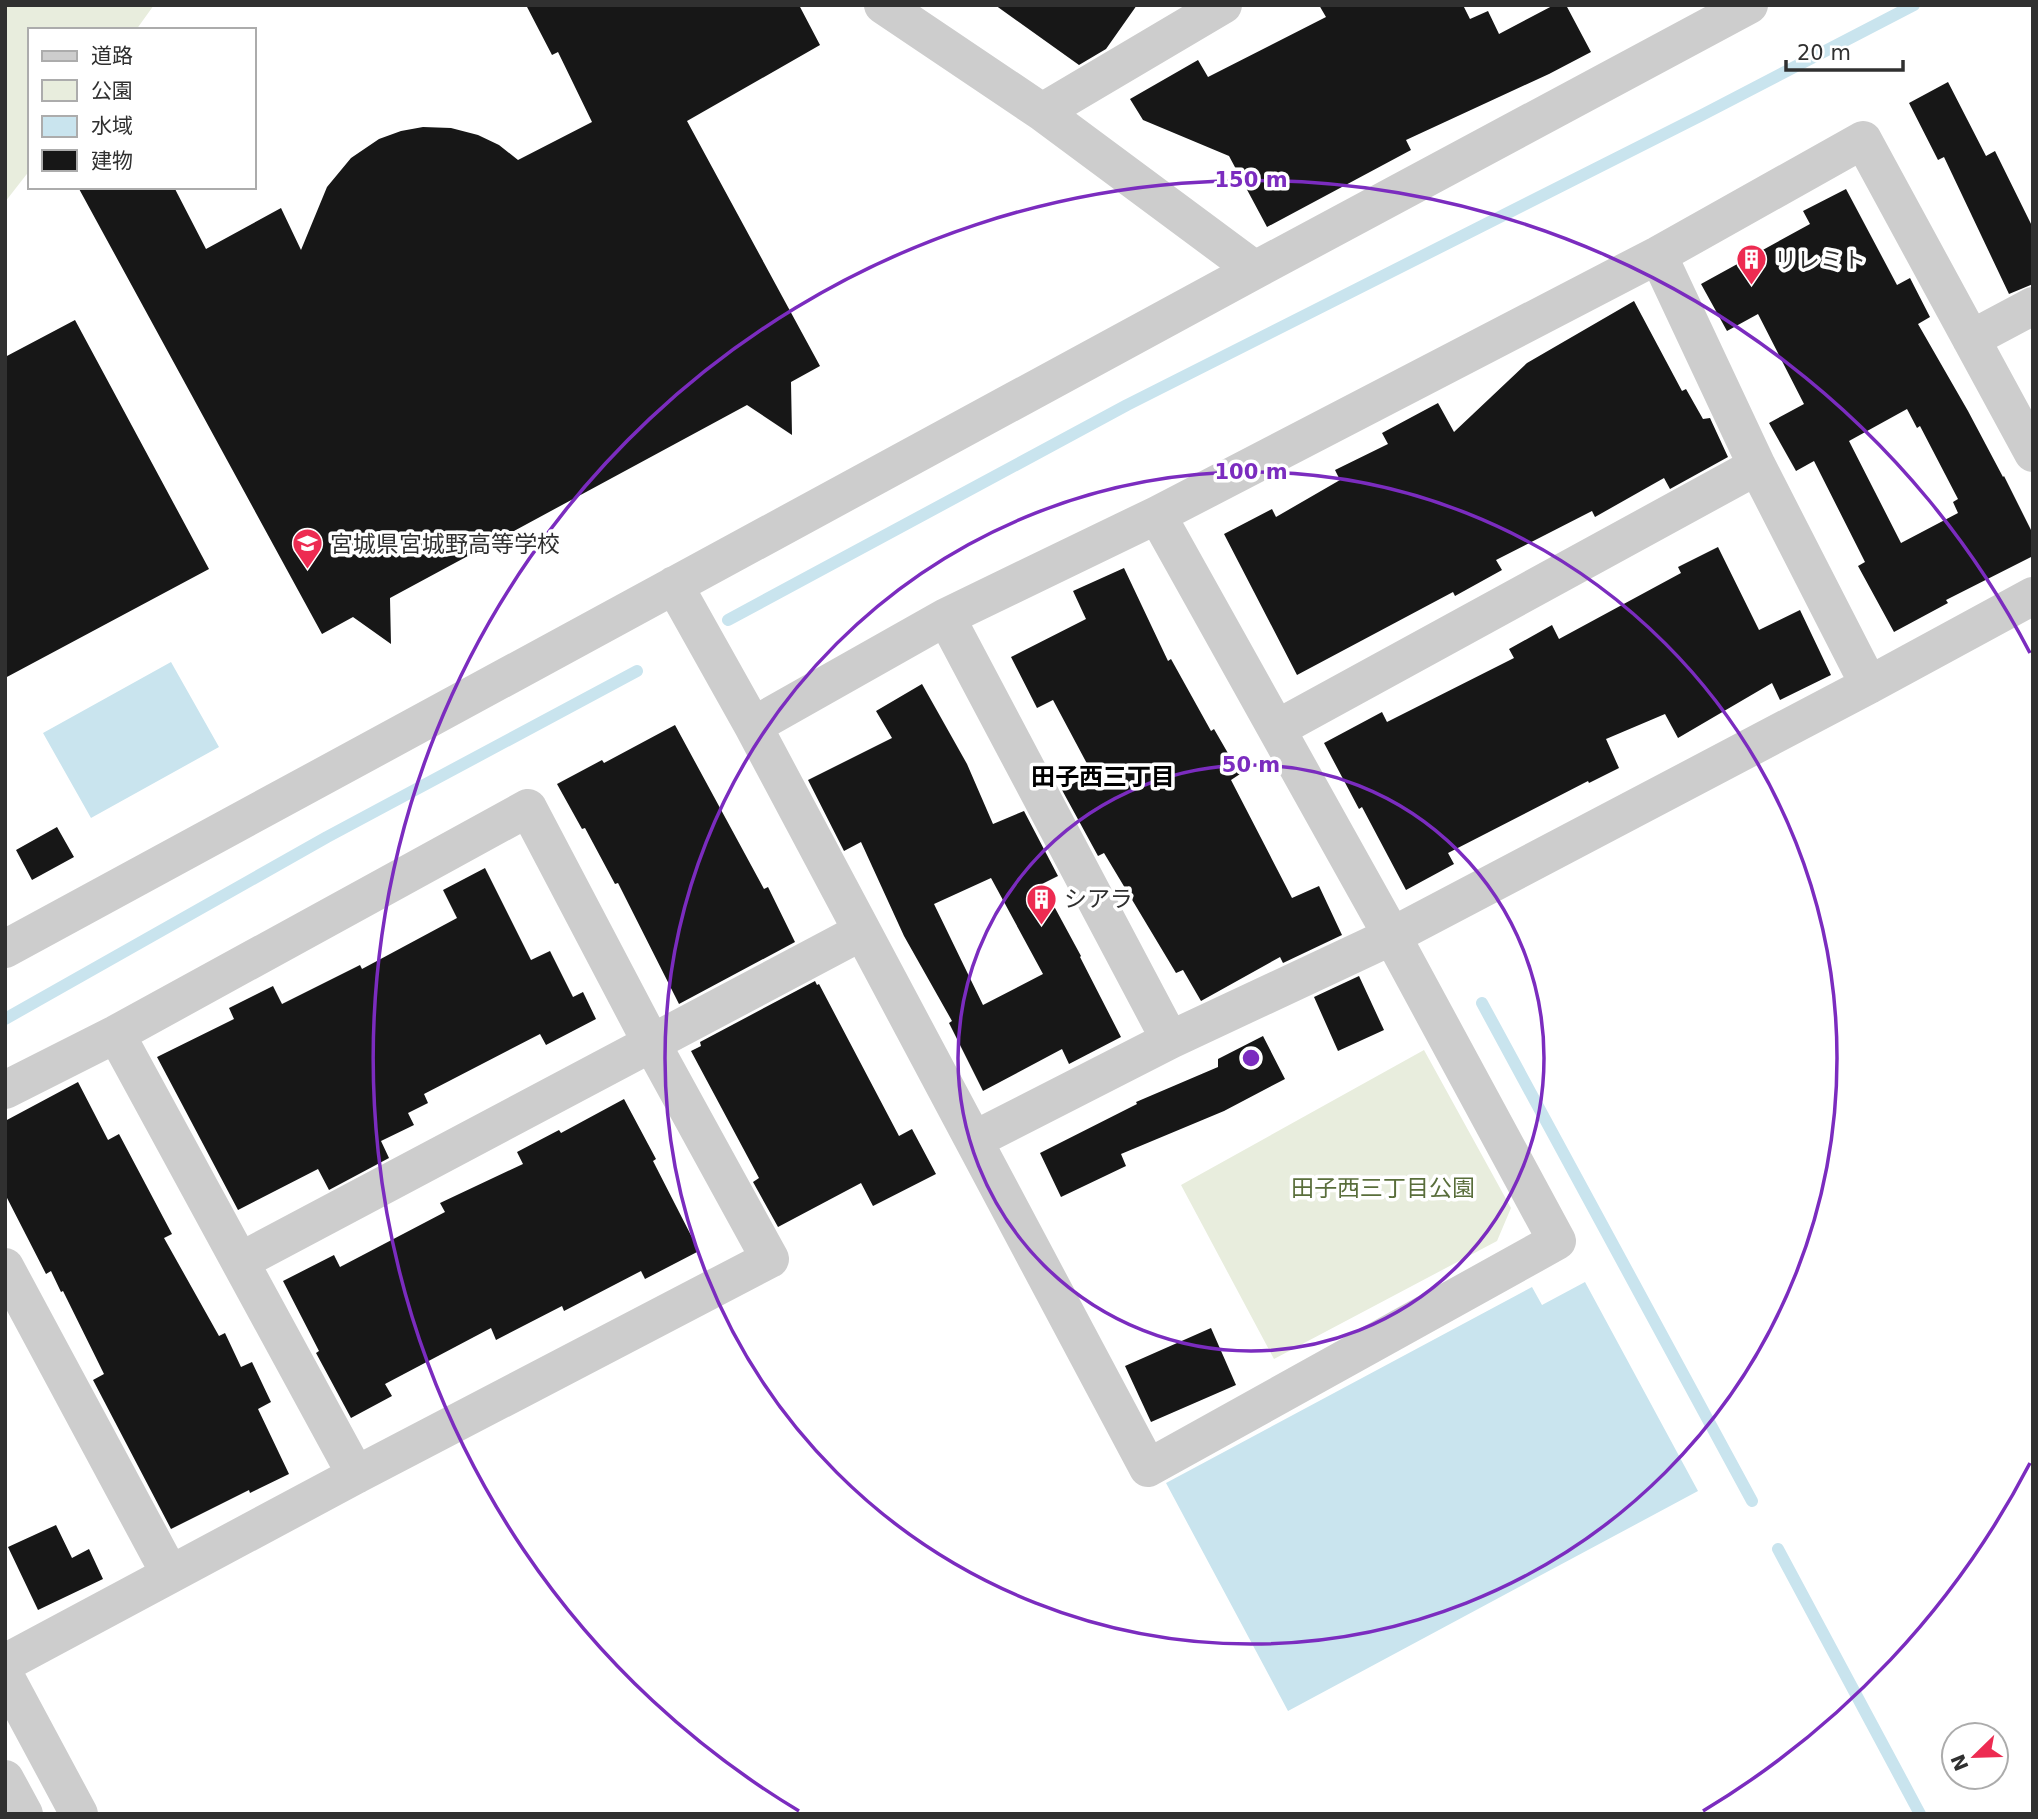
<svg xmlns="http://www.w3.org/2000/svg" width="2038" height="1819" viewBox="0 0 2038 1819" font-family="'DejaVu Sans','Noto Sans JP',sans-serif">
	<style>
		.green { fill: #e8eddd }
		.water { fill: #c9e4ee }
		.lines { fill: none; stroke-linecap: round; stroke-linejoin: round }
		.stream { stroke: #c9e4ee; stroke-width: 12 }
		.building { fill: #171717; fill-rule: evenodd }
		.minor { stroke: #cdcdcd; stroke-width: 38 }
		.ring { fill: none; stroke: #7b2cbf; stroke-width: 3.5 }
		.labels { text-anchor: middle; stroke-width: 7; stroke-linejoin: round; paint-order: stroke }
		.poi-label { font-size: 23px; fill: #303030; stroke: #fff; text-anchor: start }
		.park-label { font-size: 23px; fill: #596e3b; stroke: #fff }
		.neighbourhood-label { font-size: 24px; font-weight: bold; fill: #000; stroke: #fff }
		.centre { fill: #7b2cbf; stroke: #fff; stroke-width: 3.5 }
		.ring-label { font-size: 21px; text-anchor: middle; font-weight: bold; fill: #7b2cbf; stroke: #fff; stroke-width: 7; stroke-linejoin: round; paint-order: stroke }
	</style>
	<rect width="100%" height="100%" fill="#fff"/>
	<path class="green" d="M5,5H154L136,30H30V170L5,202Z
		M1424,1050L1511,1208L1497,1241L1274,1359L1181,1185Z"/>
	<path class="water" d="M171,662L219,747L91,818L43,733Z
		M1585,1282L1698,1491L1288,1711L1166,1483L1532,1287L1542,1305Z"/>
	<g class="lines">
		<path class="stream" d="M728,620L1127,405L1702,115L1914,5
			M1482,1003L1752,1501
			M5,1019L327,837L637,671
			M1778,1549L1920,1814"/>
	</g>
	<path class="building" d="M526,5H799L820,45L687,121L820,366L791,382L792,435L747,405L390,598L391,644L353,617L322,634L78,187H174L206,249L281,208L301,250L327,187L351,158L379,139L401,131L423,127L451,128L478,135L499,145L518,160L592,122L558,52L552,55Z
		M995,5H1137L1106,49L1079,65Z
		M1319,5H1463L1470,19L1488,11L1499,34L1554,5H1566L1591,52L1549,74L1406,140L1411,150L1267,227L1229,156L1143,120L1130,99L1198,60L1208,77L1326,17Z
		M1948,82L1986,156L1995,151L2033,228V284L2009,294L1944,157L1938,160L1909,103Z
		M1846,189L1897,285L1910,278L1930,317L1918,324L1968,411L2003,477L2004,476L2033,534V556L1946,600L1948,603L1894,632L1858,566L1865,562L1814,461L1796,471L1769,423L1804,404L1758,314L1727,331L1701,284L1810,224L1803,211ZM1907,409L1917,428L1920,426L1958,499L1953,502L1958,513L1901,543L1849,441Z
		M1634,301L1682,391L1686,389L1703,419L1710,418L1728,457L1670,489L1664,478L1595,517L1592,511L1496,560L1502,570L1455,596L1453,592L1297,675L1224,534L1272,509L1276,517L1340,480L1335,470L1388,444L1382,433L1438,403L1454,432L1527,363Z
		M75,320L209,569L5,678V357Z
		M1718,547L1759,630L1800,610L1831,675L1780,700L1772,683L1678,738L1665,714L1606,739L1619,768L1589,783L1588,781L1448,853L1454,864L1406,890L1362,807L1359,809L1324,743L1382,712L1387,722L1514,658L1509,649L1552,625L1559,639L1681,573L1678,567Z
		M1124,568L1168,661L1171,659L1211,731L1214,729L1240,774L1231,780L1292,898L1319,886L1342,935L1283,963L1280,957L1201,1001L1183,970L1176,973L1104,853L1098,856L1062,790L1092,773L1053,700L1037,708L1011,657L1086,619L1073,591Z
		M922,684L967,764L993,824L1024,811L1058,876L1042,884L1081,956L1080,957L1121,1037L1069,1064L1062,1049L983,1091L949,1023L952,1021L904,936L861,842L844,851L808,780L892,738L876,711ZM991,878L1043,974L983,1005L934,904Z
		M675,725L764,889L768,887L795,942L679,1004L618,883L615,884L585,828L582,829L557,784L602,760L604,763Z
		M57,827L74,857L32,880L16,850Z
		M485,868L531,960L550,951L573,997L583,992L596,1019L546,1045L540,1034L424,1094L428,1103L408,1113L414,1125L381,1141L389,1158L329,1190L318,1169L238,1210L157,1057L234,1019L229,1008L273,986L282,1004L360,965L362,969L457,918L443,890Z
		M1359,976L1384,1030L1338,1051L1314,997Z
		M815,981L817,985L819,984L899,1136L912,1129L936,1174L873,1206L861,1183L778,1227L753,1182L759,1178L691,1051L701,1046L700,1042Z
		M1263,1036L1285,1079L1224,1111L1121,1154L1126,1166L1061,1197L1040,1153L1137,1104L1136,1102L1218,1067V1059Z
		M78,1082L108,1140L119,1134L172,1234L164,1238L219,1336L225,1333L241,1367L252,1362L271,1402L258,1409L289,1474L250,1493L249,1490L171,1529L93,1380L104,1374L63,1291L61,1292L51,1271L46,1274L5,1194V1121Z
		M624,1099L656,1159L653,1161L699,1251L645,1279L641,1271L564,1311L562,1306L496,1340L491,1328L385,1384L392,1396L351,1418L316,1353L319,1351L283,1281L334,1255L340,1267L445,1212L440,1203L523,1164L517,1152L559,1130L561,1133Z
		M1211,1328L1236,1385L1151,1422L1125,1366Z
		M56,1525L72,1558L89,1549L103,1579L38,1610L8,1547Z"/>
	<g class="lines">
		<path class="minor" d="M883,5L1042,112L1255,270
			M1042,112L1223,5
			M1658,255L1757,466L1869,685
			M1971,339L2033,306
			M674,585L753,726L1148,1468L1557,1241L1392,936L1157,515
			M946,617L1170,1040
			M753,726L946,617L1157,515L1658,255L1863,140L2033,453
			M1278,728L1757,466
			M5,949L1255,270L1749,5
			M116,1034L356,1475
			M5,1090L116,1034L528,808L652,1044L770,1259L356,1475L5,1663
			M974,1140L1170,1040L1392,936L1869,685L2033,596
			M241,1261L861,932
			M5,1267L170,1574
			M5,1676L79,1814
			M5,1779L24,1814"/>
	</g>
	<g class="ring">
		<circle cx="1251" cy="1058" r="293"/>
		<circle cx="1251" cy="1058" r="586"/>
		<path d="M2030 1463A878 878 0 0 1 1703 1811M799 1811A878 878 0 1 1 2030 653"/>
	</g>
	<defs>
		<symbol id="building-pin" viewBox="-11 -11 22 30"><path d="M0 17L-7.5 6A9.5 9.5 0 1 1 7.5 6Z" fill="#ed2b51" stroke="#fff"/><path d="M-4-6H4V6H1V3H-1V6H-4ZM-2.5-4.3h1.7v1.8h-1.7ZM.8-4.3h1.7v1.8H.8ZM-2.5-1h1.7V.8h-1.7ZM.8-1h1.7V.8H.8Z" fill="#fff"/></symbol>
		<symbol id="school-pin" viewBox="-11 -11 22 30"><path d="M0 17L-7.5 6A9.5 9.5 0 1 1 7.5 6Z" fill="#ed2b51" stroke="#fff"/><path d="M0-5L7-2L0 1L-7-2ZM-4 1L0 2.5L4 1V4Q0 6-4 4Z" fill="#fff"/></symbol>
	</defs>
	<g fill-rule="evenodd">
		<use href="#building-pin" x="1734" y="242" width="35" height="47"/>
		<use href="#school-pin" x="290" y="526" width="35" height="47"/>
		<use href="#building-pin" x="1024" y="882" width="35" height="47"/>
	</g>
	<g class="labels">
		<g class="poi-label">
			<text x="1774" y="268">リレミト</text>
			<text x="330" y="552">宮城県宮城野高等学校</text>
			<text x="1064" y="907">シアラ</text>
		</g>
		<g class="park-label">
			<text x="1383" y="1196">田子西三丁目公園</text>
		</g>
		<g class="neighbourhood-label">
			<text x="1103" y="785">田子西三丁目</text>
		</g>
	</g>
	<circle cx="1251" cy="1058" r="10" class="centre"/>
	<g class="ring-label">
		<text x="1251" y="187">150 m</text>
		<text x="1251" y="479">100 m</text>
		<text x="1251" y="772">50 m</text>
	</g>
	<rect width="2038" height="1819" fill="none" stroke="#303030" stroke-width="14"/>
	<rect x="28" y="28" width="228" height="161" fill="#ffffff" stroke="#acacac" stroke-width="2"/>
	<rect x="42" y="51" width="35" height="10" fill="#cdcdcd" stroke="#acacac" stroke-width="2"/>
	<text x="91" y="63" font-size="21" fill="#303030">道路</text>
	<rect x="42" y="80" width="35" height="21" fill="#e8eddd" stroke="#acacac" stroke-width="2"/>
	<text x="91" y="98" font-size="21" fill="#303030">公園</text>
	<rect x="42" y="116" width="35" height="21" fill="#c9e4ee" stroke="#acacac" stroke-width="2"/>
	<text x="91" y="133" font-size="21" fill="#303030">水域</text>
	<rect x="42" y="150" width="35" height="21" fill="#171717" stroke="#acacac" stroke-width="2"/>
	<text x="91" y="168" font-size="21" fill="#303030">建物</text>
	<g transform="translate(1975 1756) rotate(247)"><circle r="33" fill="#ffffff" stroke="#acacac" stroke-width="2"/>
	<path d="M0-5L12 26L0 18L-12 26Z" fill="#ed2b51"/>
	<text y="-10" font-size="19" font-weight="bold" text-anchor="middle" fill="#303030">N</text>
	</g>
	<path d="M1786 60v10h117v-10" fill="none" stroke="#303030" stroke-width="3.5"/>
	<text x="1797" y="60" font-size="21" fill="#303030" stroke="#ffffff" stroke-width="5" paint-order="stroke">20 m</text>
</svg>
